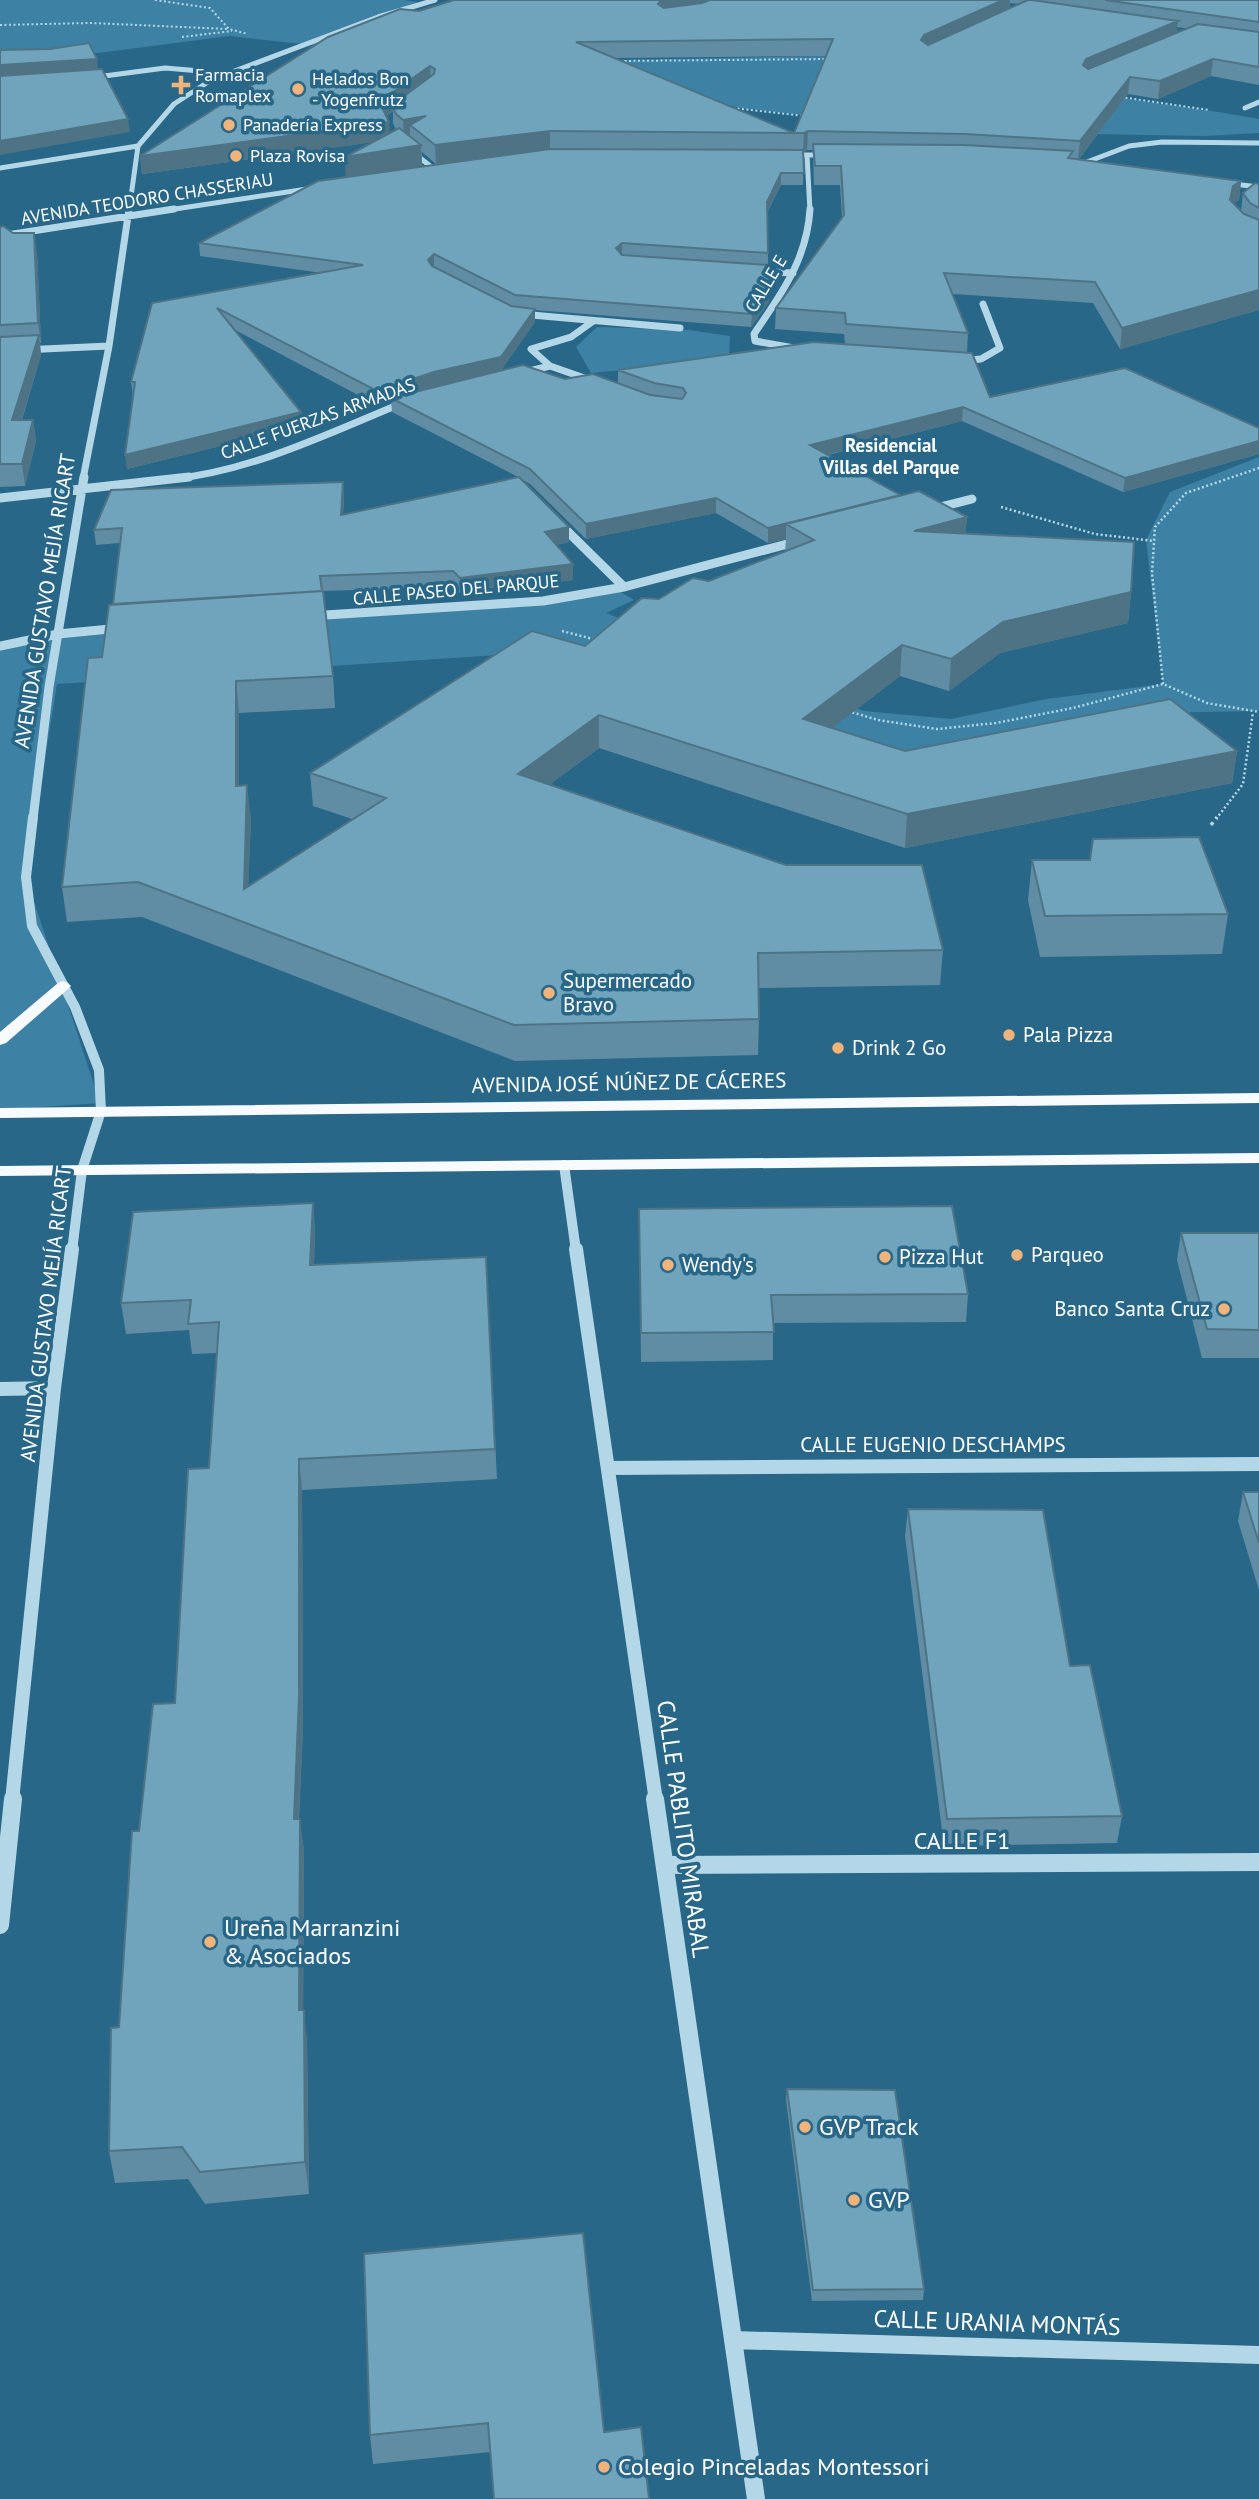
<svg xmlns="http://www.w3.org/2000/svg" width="1259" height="2499" viewBox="0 0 1259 2499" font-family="'PT Sans',sans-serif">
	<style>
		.green { fill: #3d82a4 }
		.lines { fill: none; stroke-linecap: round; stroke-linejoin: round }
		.path-far2 { stroke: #b4d7e8; stroke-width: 2; stroke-dasharray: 2 2.5; stroke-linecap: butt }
		.path-far1 { stroke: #b4d7e8; stroke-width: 2.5; stroke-dasharray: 2 2.5; stroke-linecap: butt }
		.path { stroke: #b4d7e8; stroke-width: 3.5; stroke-dasharray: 3.5 4.5; stroke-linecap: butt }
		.minor-far5 { stroke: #b4d7e8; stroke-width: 5 }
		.minor-far4 { stroke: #b4d7e8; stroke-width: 7 }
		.minor-far3 { stroke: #b4d7e8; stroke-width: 9 }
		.minor-far2 { stroke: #b4d7e8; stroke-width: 10 }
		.minor-far1 { stroke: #b4d7e8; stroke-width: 14 }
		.minor { stroke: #b4d7e8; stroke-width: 18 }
		.major { fill: #f7fbfe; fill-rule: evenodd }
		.wall { fill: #608da3; fill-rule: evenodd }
		.shaded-wall { fill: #4e7384 }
		.building { fill: #70a4bd; stroke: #4e7384; stroke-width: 2; fill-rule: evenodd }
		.poi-dot { fill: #f0b47b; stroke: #286788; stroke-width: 2.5 }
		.labels { text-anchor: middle; stroke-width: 7; stroke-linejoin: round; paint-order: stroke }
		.far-poi-label { font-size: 18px; fill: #fff; stroke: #286788; text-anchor: start }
		.far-street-label { font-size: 18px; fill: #fff; stroke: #286788 }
		.far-neighbourhood-label { font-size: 19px; font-weight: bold; fill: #fff; stroke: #286788 }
		.street-label { font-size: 21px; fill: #fff; stroke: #286788 }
		.poi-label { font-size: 21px; fill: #fff; stroke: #286788; text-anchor: start }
		.near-street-label { font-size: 24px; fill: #fff; stroke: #286788 }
		.near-poi-label { font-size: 24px; fill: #fff; stroke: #286788; text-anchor: start }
	</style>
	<rect width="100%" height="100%" fill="#286788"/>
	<path class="green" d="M0,0H403L418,2L315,38L616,60L835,56L1225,113L1259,119V133L1205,136L1087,134L878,123L740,108L643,82L229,36L52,59L0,61Z
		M597,327L689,330L730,336L729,360L591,373L576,347Z
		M1259,457V711L1155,713L934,761L546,652L57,684L26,877L100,1103L0,1110V650L57,638L554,602L614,588L634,600L606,613L864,711L951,719L1046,699L1163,684L1146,540L1170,492Z"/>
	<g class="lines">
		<path class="path-far2" d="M155,0L210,8L229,29L248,34
			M0,25L91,23L228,29
			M182,37L232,31
			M620,61L828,59
			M1121,97L1209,110
			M733,108L804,116"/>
		<path class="path-far1" d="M1001,507L1095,534L1154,541
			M562,631L597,640
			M1163,684L1152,573L1155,527L1186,493L1259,468
			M848,711L878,720L937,729L996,723L1073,708L1163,684L1207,703L1259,712
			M1216,819L1243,784L1253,712"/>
		<path class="path" d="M1211,825L1217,817"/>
		<path class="minor-far5" d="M89,78L165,68L224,73
			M1245,108L1259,102
			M410,150L434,169
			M788,155H830
			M807,155L810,211
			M1079,165L1129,146L1162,142L1259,143
			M0,168L138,146
			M1225,183L1259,187
			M129,211L138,146L174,104L211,80L378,17L435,0
			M162,211L314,188"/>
		<path class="minor-far4" d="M0,236L174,209
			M752,271L793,273
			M520,314L680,328
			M794,348L755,341L754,334C781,294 807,260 810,209
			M0,351L109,346
			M959,361L981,359L1000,348L983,304
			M550,366L596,382
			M521,373L550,366L531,349L571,337L592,322
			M83,479L109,346L129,209
			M173,479C255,470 329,433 405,402"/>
		<path class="minor-far3" d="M0,498L189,477
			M932,509L972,499
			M558,522L624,587
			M310,616L543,601L624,587L799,541
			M0,646L58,634L121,628
			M33,819L49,687L84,477"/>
		<path class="minor-far2" d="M33,817L26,877L32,926L75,1007L99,1070L101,1111L82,1170L72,1251
			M564,1165L576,1251"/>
		<path class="minor-far1" d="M576,1249L656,1801
			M0,1389L54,1388
			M608,1468L1259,1464
			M12,1801L54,1388L72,1249"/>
		<path class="minor" d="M655,1799L756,2499
			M665,1865L1259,1862
			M0,1925L13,1799
			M733,2340L1259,2355"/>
		<path class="major" d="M63,981L68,983L71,986L68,989L6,1043L0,1045V1032L58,983Z
			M1259,1093V1103L0,1118V1108Z
			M1259,1153V1163L0,1176V1166Z"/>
	</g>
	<path class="wall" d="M454,0H1259V85L1211,76L1158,99L1128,94L1079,159L1241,181L1239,200L1233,203L1241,211L1243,193L1259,184V310L1120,349L1093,303L953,294L968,333L967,353L990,397L1259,428V454L1123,492L962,421L828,455L900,495L967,517L965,534L1131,592L1128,623L1000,653L949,691L900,676L832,728L905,751H1237L1232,783L905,848L599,748L549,785L943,950L940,985L758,988L759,1019L758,1055L515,1061L142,917L67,922L62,887L113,604L120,543L96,545L94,530L343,482L344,496L343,515L518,477L392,412L391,400L377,405L235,330L302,426L127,469L133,396L131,382L152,303L322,273L200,256L199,243L346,177L345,157L373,142L142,174L140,156L419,11ZM1010,3L1019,4L1009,9ZM1177,27L1184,28H1187L1177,32ZM826,56L794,133L615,58ZM393,111V123L396,130L389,134L386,116ZM807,150H813L814,185H840L842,217L776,308L775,329L844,334L845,344L618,370V383L565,379L501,370L535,322V310L751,327L769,302L767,213L781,185H803V152ZM422,152L436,164L422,166ZM477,376L421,391L435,386ZM521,479L530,484L586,539L716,513L768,543L786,539L785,552L659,599L585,646L310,773L313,806L352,819L248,886L251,819L239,786V713L335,708L333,676L323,591L453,587L461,594L573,580V564L556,545L569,542V527Z
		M0,227L37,252L41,343H40L41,355L22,420H33L36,441L25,486L0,487Z
		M1032,860H1090L1228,914L1222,954L1040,957L1028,900Z
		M313,1203L315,1233L314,1265L486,1257L497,1479L302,1490L303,1728L299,1819L304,1851L303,2010L307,2042L309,2194L205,2204L188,2179L115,2183L109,2151L119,2027L139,1831L175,1703L209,1468L217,1353L192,1354L189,1330L126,1334L121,1303Z
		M639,1209L968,1294L966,1322L773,1323V1360L641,1362Z
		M1181,1233H1259V1358H1202L1177,1260Z
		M1243,1492H1259V1590L1238,1521Z
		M908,1509L1070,1666L1122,1816L1117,1843L944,1846L905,1536Z
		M787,2089L924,2289L923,2300L812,2301L786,2100Z
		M583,2233L490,2452L373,2464L370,2435Z"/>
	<path class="shaded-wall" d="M661,0H723L662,14L658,4Z
		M1003,0H1010L1009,13L923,52L921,40L924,35Z
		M1178,21L1176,37L1084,76L1083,65L1086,59Z
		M97,59L98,71L0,78V65Z
		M1213,59L1211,76L1158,99L1160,81Z
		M430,66L431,83L392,105L393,111L383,117L389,122L390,140L142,174L140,156L381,105L382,100Z
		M1130,77L1128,94L1078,160L1080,141Z
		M426,116L410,125V137L404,138L403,120Z
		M128,119L130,132L0,155V141Z
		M550,131V150L436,164L435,145Z
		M808,131L807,150L803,152L804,133Z
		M421,145L422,166L346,178L345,157Z
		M781,173V185L766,214L767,202Z
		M1241,181L1239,200L1230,205V200L1233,186Z
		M34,233L37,252L41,343L38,323Z
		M622,243V256L616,248Z
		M434,254V267L429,273L428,260Z
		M769,288V302L751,327L752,314Z
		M1259,290V310L1120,349L1122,328Z
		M535,309V322L501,371L435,386L394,400L391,398V400L377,405V391L434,372Z
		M39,335L41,355L15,442L12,420Z
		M963,407L962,421L810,459V445Z
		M301,412L302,426L127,469L125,455Z
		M33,420L36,441L25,486L22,464Z
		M1259,441V454L1123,492L1125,478Z
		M343,482L344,496L342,530L341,515Z
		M900,495L786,524V539L768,543V528Z
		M716,498V513L586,539V524Z
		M967,517L964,547L914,531Z
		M569,527V542L545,547V532Z
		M573,564V580L461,594L460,578Z
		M1131,592L1128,623L1000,653L949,691L951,659L1003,622Z
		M902,645L900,676L801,752L803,719Z
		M236,681L239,713V819L236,786Z
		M599,715V748L519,807L518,774Z
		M1237,751L1232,783L905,848L907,814Z
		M247,785L251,819L247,923L244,889Z
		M313,1203L315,1233L313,1295L310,1265Z
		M299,1459L302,1490L303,1728L297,1851L294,1819Z
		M300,1819L304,1851L303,2042L299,2010Z
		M304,2010L307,2042L309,2194L305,2162Z"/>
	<path class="building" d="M454,0H661L658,4L664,8L702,3L710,0H1003L924,35L921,40L928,45L1028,0H1032L1178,21L1086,59L1083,65L1088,69L1198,24L1259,32V67L1213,59L1160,81L1130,77L1080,141L965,134L808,131L804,133L550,131L435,145L410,125L426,116L403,120L396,114L392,105L434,74L435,69L430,66L382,100L381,105L389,122L140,156L328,37L400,9L419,11ZM833,39L794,133L576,42Z
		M1105,0H1259V22Z
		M89,43L97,59L0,65V50L50,49Z
		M102,69L128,119L0,141V76Z
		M399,128L421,145L345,157Z
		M813,144L964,145L1073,151L1068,158L1241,181L1233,186L1230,200L1244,214L1259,220V290L1122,328L1095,282L944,273L968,333L846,324L845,313L776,308L844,215L841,166H815Z
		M550,149L803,150L804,173H781L767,202L768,253L622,243L616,248L622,255L768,265L769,288L752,314L515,295L434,254L428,260L432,266L511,306L535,309L501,357L434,372L377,391L217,308L301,412L125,455L135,382H131L152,303L363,265L199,243L318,181Z
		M1255,183L1259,184V208L1250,203L1243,193Z
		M3,226L13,233H34L38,323L0,325V227Z
		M39,335L12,420H33L22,464H0V337Z
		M814,342L972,353L990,397L1125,368L1259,428V441L1125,478L963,407L810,445L900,495L768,528L716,498L586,524L530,469L391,398L523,365L565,379L593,374L650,395L682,399L686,393L683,388L654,383L618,370Z
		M519,477L569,527L545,532L573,564L460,578L453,571L320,576L322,591L113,604L122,528L94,530L111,490L343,482L341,515Z
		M919,491L967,517L914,531L1134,542L1131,592L1003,622L951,659L902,645L803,719L905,751L1170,699L1237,751L907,814L599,715L518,774L786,865H922L943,950L758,953L759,1019L514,1025L138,882L62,887L88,658L102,657L109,605L323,591L333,676L236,681V786L247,785L244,889L386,798L310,773L532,631L585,646L642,598L659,599L693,578L709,581L814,540L786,524Z
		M1199,837L1228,914L1045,916L1032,860H1090L1093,839Z
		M313,1203L310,1265L486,1257L495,1449L299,1459V1696L294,1819H300L299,2010H304L305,2162L200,2172L182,2147L109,2151L111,2028L119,2027L132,1831H139L153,1704L175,1703L188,1469L209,1468L219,1322L188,1324L191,1300L121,1303L133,1212Z
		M952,1206L968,1294L771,1295L774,1332L641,1333L639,1209Z
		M1181,1233H1259V1330L1207,1329Z
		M1243,1492H1259V1543Z
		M908,1509L1043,1510L1070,1666L1090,1665L1122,1816L947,1819Z
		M787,2089L895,2090L924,2289L813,2290Z
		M583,2233L604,2432L641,2427L649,2499H494L488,2423L370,2435L364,2254Z"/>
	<g class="poi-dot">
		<path d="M177.5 74.5h7v7h7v7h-7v7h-7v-7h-7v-7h7z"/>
		<circle cx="298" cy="89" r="7"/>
		<circle cx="229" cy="125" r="7"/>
		<circle cx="236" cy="156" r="7"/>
		<circle cx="549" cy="993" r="7"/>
		<circle cx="1009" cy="1035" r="7"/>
		<circle cx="838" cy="1048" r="7"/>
		<circle cx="1017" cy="1255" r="7"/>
		<circle cx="885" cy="1257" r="7"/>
		<circle cx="668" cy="1265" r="7"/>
		<circle cx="1224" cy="1309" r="7"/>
		<circle cx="210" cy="1942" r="7"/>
		<circle cx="805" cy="2127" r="7"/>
		<circle cx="854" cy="2200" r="7"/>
		<circle cx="604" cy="2467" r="7"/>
	</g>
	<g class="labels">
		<g class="far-poi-label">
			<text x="195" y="81">Farmacia<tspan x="195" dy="21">Romaplex</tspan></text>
			<text x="312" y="85">Helados Bon<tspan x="312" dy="21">- Yogenfrutz</tspan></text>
			<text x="243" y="131">Panadería Express</text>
			<text x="250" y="162">Plaza Rovisa</text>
		</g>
		<g class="far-street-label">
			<text transform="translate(147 199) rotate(-9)" y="6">AVENIDA TEODORO CHASSERIAU</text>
			<text transform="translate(766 284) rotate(-59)" y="6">CALLE E</text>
			<text transform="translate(318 419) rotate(-20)" y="6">CALLE FUERZAS ARMADAS</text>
			<text transform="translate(456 590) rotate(-5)" y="6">CALLE PASEO DEL PARQUE</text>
		</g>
		<g class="far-neighbourhood-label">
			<text x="891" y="452">Residencial<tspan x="891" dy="22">Villas del Parque</tspan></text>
		</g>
		<g class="street-label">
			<text transform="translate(45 601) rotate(-81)" y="7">AVENIDA GUSTAVO MEJÍA RICART</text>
			<text transform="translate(629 1083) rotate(-1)" y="7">AVENIDA JOSÉ NÚÑEZ DE CÁCERES</text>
			<text transform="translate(46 1314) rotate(-83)" y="7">AVENIDA GUSTAVO MEJÍA RICART</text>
			<text x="933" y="1452">CALLE EUGENIO DESCHAMPS</text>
		</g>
		<g class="poi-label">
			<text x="563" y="988">Supermercado<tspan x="563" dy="24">Bravo</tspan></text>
			<text x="1023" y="1042">Pala Pizza</text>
			<text x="852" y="1055">Drink 2 Go</text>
			<text x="1031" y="1262">Parqueo</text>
			<text x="899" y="1264">Pizza Hut</text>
			<text x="682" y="1272">Wendy's</text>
			<text x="1210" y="1316" text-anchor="end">Banco Santa Cruz</text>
		</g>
		<g class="near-street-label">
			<text transform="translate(683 1829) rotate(82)" y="8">CALLE PABLITO MIRABAL</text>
			<text x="962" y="1849">CALLE F1</text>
			<text transform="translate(997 2323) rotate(2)" y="8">CALLE URANIA MONTÁS</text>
		</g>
		<g class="near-poi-label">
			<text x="224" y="1936">Ureña Marranzini<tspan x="224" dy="28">&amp; Asociados</tspan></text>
			<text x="819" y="2135">GVP Track</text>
			<text x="868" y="2208">GVP</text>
			<text x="618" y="2475">Colegio Pinceladas Montessori</text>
		</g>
	</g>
</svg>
